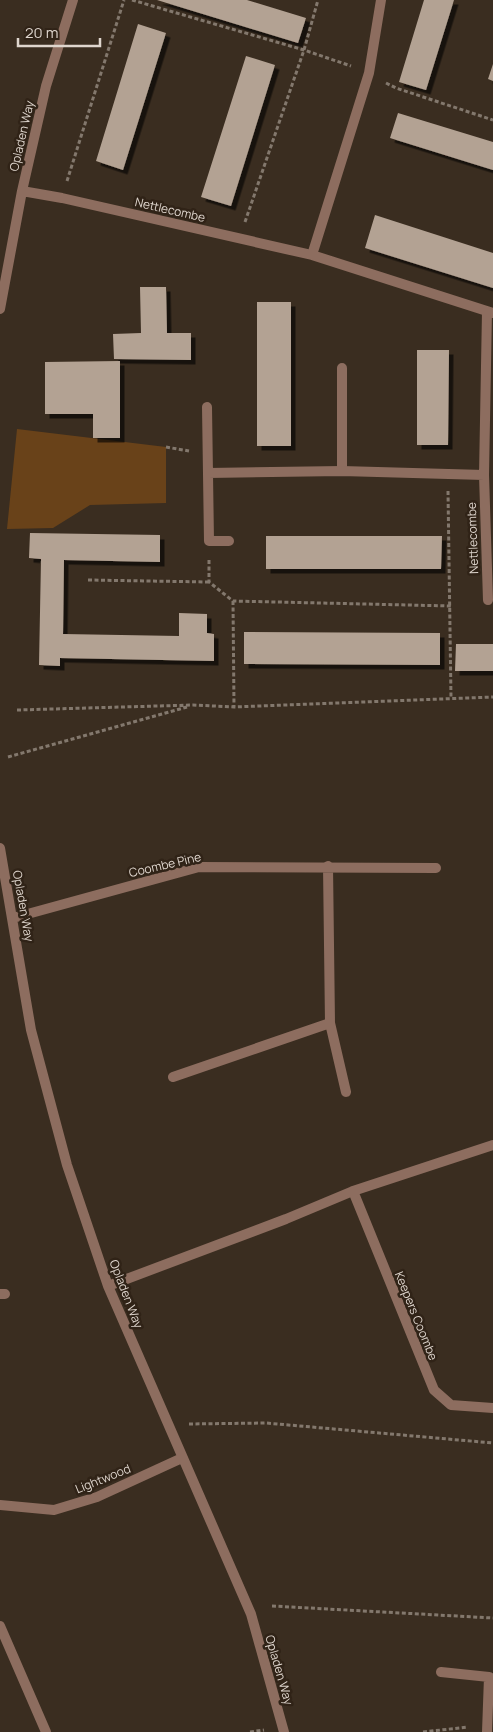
<svg xmlns="http://www.w3.org/2000/svg" width="493" height="1732" viewBox="0 0 493 1732" font-family="Manrope,sans-serif">
	<style>
		.green { fill: #694219 }
		.building { fill: #b3a293; filter: url(#shadow) }
		.lines { fill: none; stroke-linecap: round; stroke-linejoin: round }
		.path { stroke: #83786d; stroke-width: 3; stroke-dasharray: 4 2.5; stroke-linecap: butt }
		.lane { stroke: #8d6d5f; stroke-width: 10 }
		.street { stroke: #8d6d5f; stroke-width: 10 }
		.labels { text-anchor: middle; stroke-width: 5; stroke-linejoin: round; paint-order: stroke }
		.street-label { font-size: 12px; fill: #dfd6ce; stroke: #302317 }
	</style>
	<defs>
		<filter id="shadow"><feDropShadow dx="4.5" dy="4.5" stdDeviation="0" flood-color="#0009"/></filter>
	</defs>
	<rect width="100%" height="100%" fill="#3a2d20"/>
	<path class="green" d="M17,429L166,447V503L90,505L53,528L7,529Z"/>
	<path class="building" d="M157,0H247L306,18L298,43Z
		M424,0H454L426,90L399,82Z
		M138,24L166,33L123,170L96,161Z
		M246,56L275,65L231,206L201,197Z
		M493,64V81L488,79Z
		M398,113L493,142V170L390,138Z
		M375,215L493,253V288L365,248Z
		M140,287H166L167,333H191V360L114,359L113,334L141,333Z
		M257,302H291V446H257Z
		M417,350H449L448,445H417Z
		M120,361V438H93V414H45V362Z
		M30,533L160,535V562L64,560L63,634L179,636V613L207,614V633L214,634V661L60,658V666L39,665L41,559L29,558Z
		M266,536H442L441,569H266Z
		M244,632L440,633V665L244,664Z
		M456,644H493V671H455Z"/>
	<g class="lines">
		<path class="path" d="M132,0L304,50L351,66
			M386,83L396,88L493,120
			M67,181L124,0
			M245,222L304,50L318,0
			M166,447L189,451
			M448,491L451,698
			M209,560V582L233,601L451,606
			M88,580L209,582
			M233,601L234,707
			M17,710L193,705L234,707L493,697
			M8,757L187,707
			M189,1424L266,1423L493,1443
			M272,1606L493,1618
			M250,1732L264,1730
			M423,1732L468,1727"/>
		<path class="lane" d="M342,471V368
			M0,1294H5"/>
		<path class="street" d="M22,191L62,198L312,255L493,313
			M312,255L369,73L381,0
			M0,309L22,191L46,86L73,0
			M487,311L484,475L488,600
			M207,407L209,541H229
			M208,473L342,471L484,475
			M0,848L31,1030L67,1165L108,1286L251,1614L284,1732
			M328,866L330,1023L346,1092
			M13,918L199,867L436,868
			M173,1077L330,1023
			M353,1191L434,1390L451,1405L493,1408
			M108,1286L286,1219L353,1191L493,1145
			M0,1505L54,1510L97,1497L182,1458
			M0,1626L46,1732
			M441,1672L489,1677L487,1732"/>
	</g>
	<g class="labels">
		<g class="street-label">
			<text transform="translate(22 136) rotate(-77)" y="4">Opladen Way</text>
			<text transform="translate(170 210) rotate(13)" y="4">Nettlecombe</text>
			<text transform="translate(473 538) rotate(-92)" y="4">Nettlecombe</text>
			<text transform="translate(165 865) rotate(-13)" y="4">Coombe Pine</text>
			<text transform="translate(23 906) rotate(80)" y="4">Opladen Way</text>
			<text transform="translate(126 1294) rotate(69)" y="4">Opladen Way</text>
			<text transform="translate(416 1316) rotate(68)" y="4">Keepers Coombe</text>
			<text transform="translate(103 1479) rotate(-22)" y="4">Lightwood</text>
			<text transform="translate(279 1670) rotate(74)" y="4">Opladen Way</text>
		</g>
	</g>
	<path d="M18 38v8h82v-8" fill="none" stroke="#dfd6ce" stroke-width="2.5"/>
	<text x="25" y="38" font-size="15" fill="#dfd6ce" stroke="#302317" stroke-width="4" paint-order="stroke">20 m</text>
</svg>
